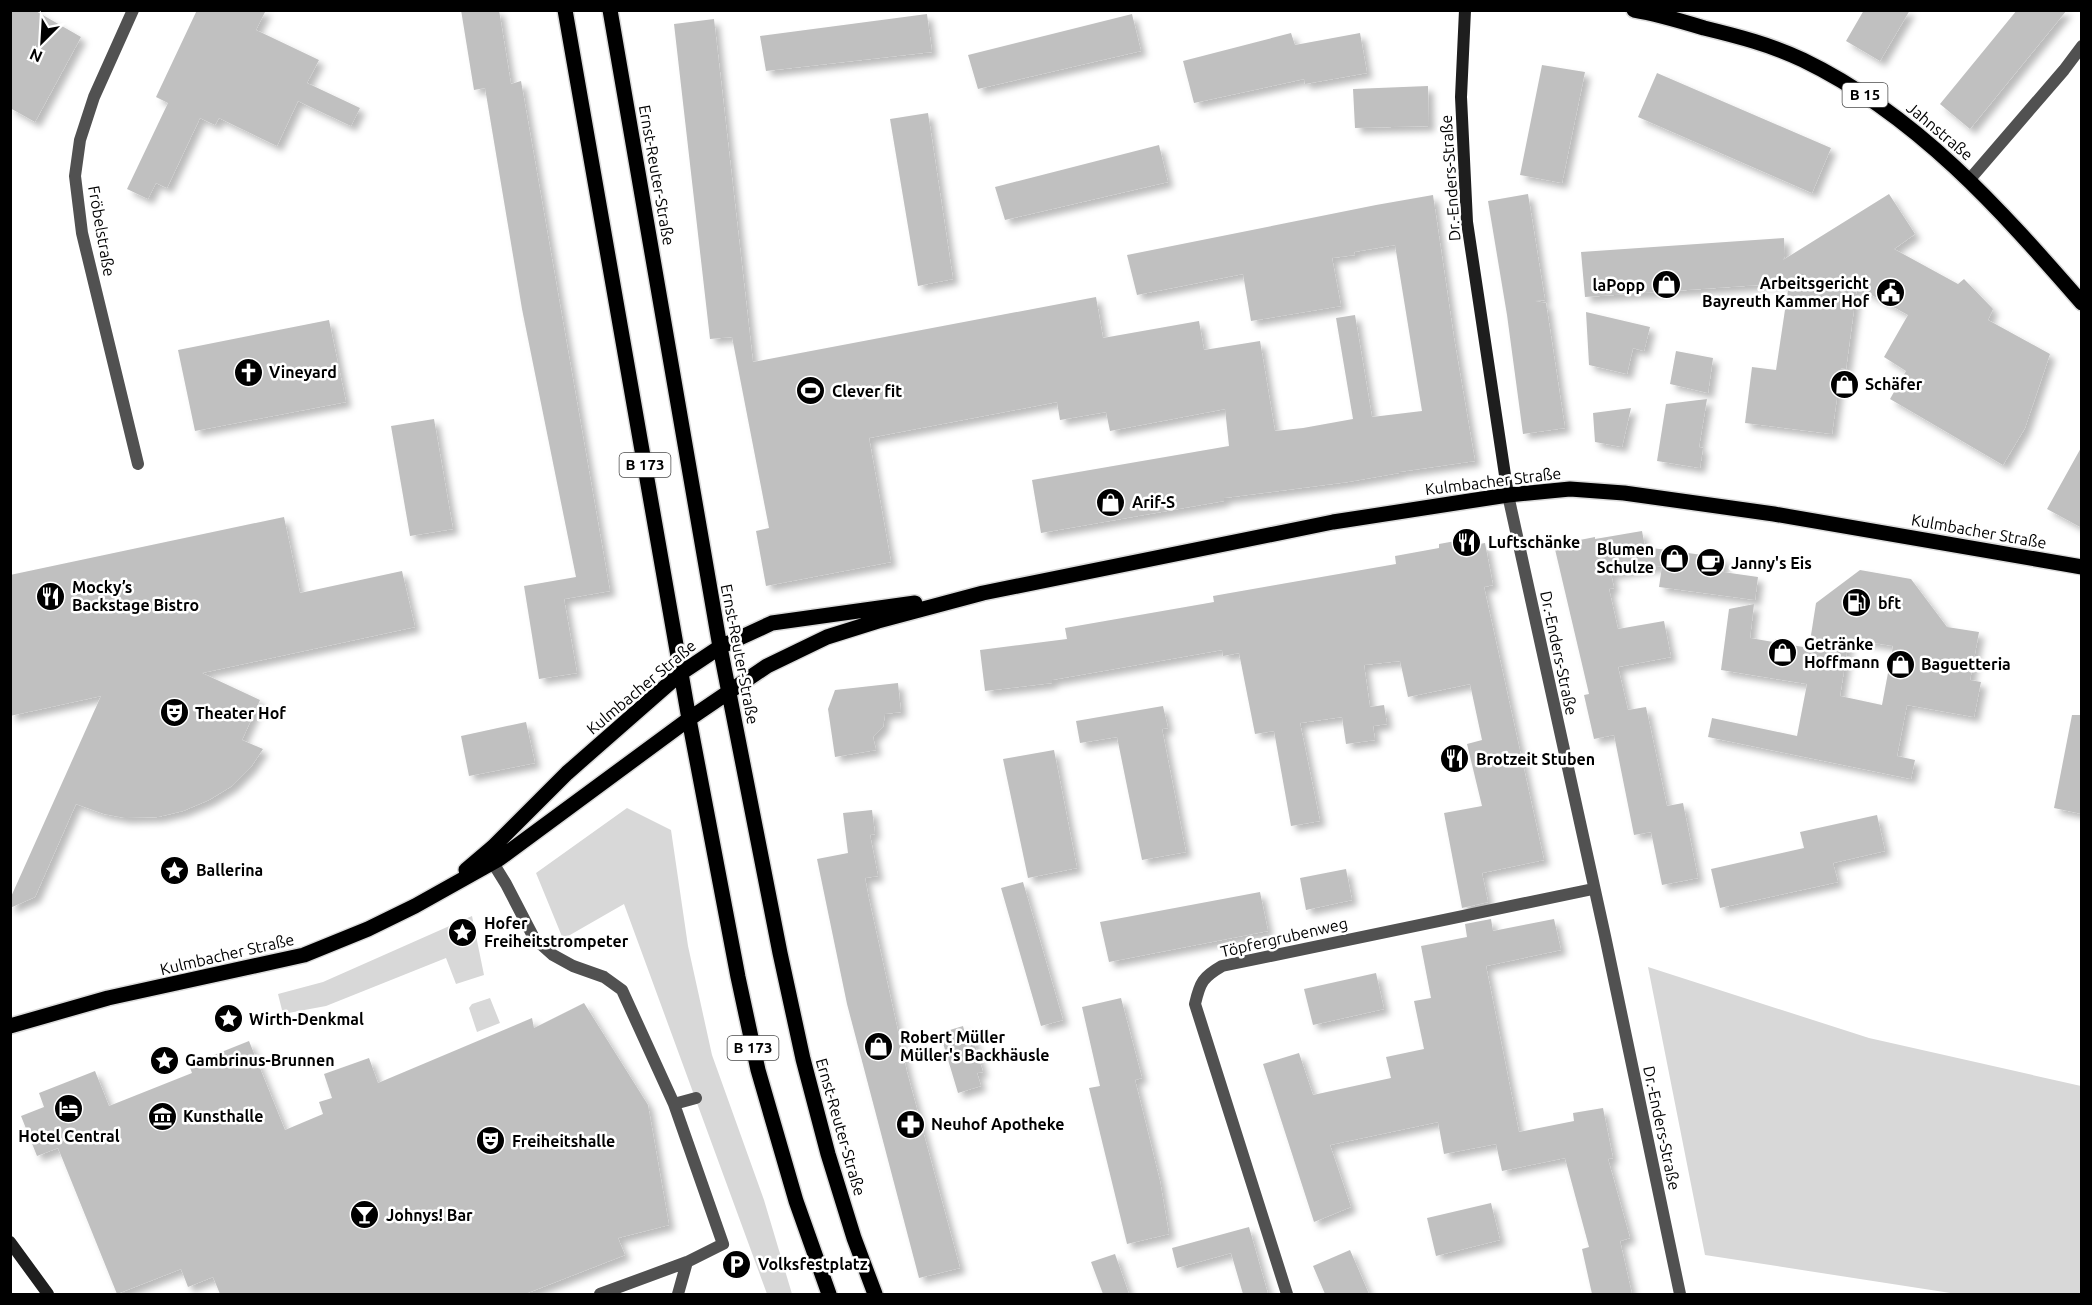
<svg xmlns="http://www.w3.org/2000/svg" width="2092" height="1305" viewBox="0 0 2092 1305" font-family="Ubuntu,sans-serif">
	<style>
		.green { fill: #d8d8d8 }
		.building { fill: #c0c0c0; fill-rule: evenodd; filter: url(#shadow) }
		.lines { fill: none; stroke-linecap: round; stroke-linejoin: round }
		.primary-casing { stroke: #dbdbdb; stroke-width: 18 }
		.street { stroke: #515151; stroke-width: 12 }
		.secondary { stroke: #1e1e1e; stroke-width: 12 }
		.primary { stroke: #000; stroke-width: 15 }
		.labels { text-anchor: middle; stroke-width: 5; stroke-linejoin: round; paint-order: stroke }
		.shield { fill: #fff; stroke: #4c4c4c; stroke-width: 1.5 }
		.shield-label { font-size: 15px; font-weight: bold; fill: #000 }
		.street-label { font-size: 16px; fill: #000; stroke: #fff }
		.poi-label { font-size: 16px; font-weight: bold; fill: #000; stroke: #fff; text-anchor: start }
	</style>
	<defs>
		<filter id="shadow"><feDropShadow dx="5.5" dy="5.5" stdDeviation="3" flood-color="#0004"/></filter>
	</defs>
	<rect width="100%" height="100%" fill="#fff"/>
	<path class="green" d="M627,808L671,830L688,946L712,1055L764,1200L792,1294H767L624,904L563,939L536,873Z
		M472,916L484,975L456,984L446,958L326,1006L283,1014L278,994L323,982Z
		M1648,967L1869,1038L2081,1086V1294H1957L1705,1255Z
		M490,998L500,1023L477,1032L469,1008L472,1004Z"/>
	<path class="building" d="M10,10H34L81,37L35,122L10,108Z
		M197,10H266L256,30L319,60L307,83L360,108L351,126L298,101L277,146L219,118L215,125L200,118L167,188L156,183L148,199L127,189L168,103L156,97Z
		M461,10H499L511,84L521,81L610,591L564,599L577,673L539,679L524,586L576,577L522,309L485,88L474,90Z
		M1864,10H1910L1880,61L1846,41Z
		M2017,10H2067L1970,129L1940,104Z
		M927,14L932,52L766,71L760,36Z
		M1132,14L1141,51L978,89L968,55Z
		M714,19L753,362L1096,297L1103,338L1199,321L1204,350L1260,341L1275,431L1303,428L1353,419L1336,318L1355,315L1372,417L1422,411L1395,245L1354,252L1355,255L1332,258L1341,306L1251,321L1243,274L1137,295L1127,255L1376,205L1433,195L1454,338L1475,461L1399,472V473L1348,482L1224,498V501L1041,533L1032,480L1229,446L1225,409L1110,431L1106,412L1060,420L1057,402L869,438L891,562L766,586L756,531L769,528L732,337L710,339L674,24Z
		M1291,33L1295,45L1360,33L1367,73L1305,84L1304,79L1194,103L1183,61Z
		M1542,65L1585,72L1562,183L1520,175Z
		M1657,73L1831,148L1812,193L1638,117Z
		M1428,86L1429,126L1355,128L1353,89Z
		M928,113L953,279L918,286L890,119Z
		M1159,145L1168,182L1005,220L995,187Z
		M1528,194L1545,300L1535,301L1546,303L1565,428L1523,434L1507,315L1488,201Z
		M1889,194L1915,234L1894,249L1958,284L1964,279L1993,309L1988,320L2050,354L2025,428L2003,465L1890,399L1906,371L1884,357L1908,315L1857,287L1846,369L1841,368L1832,434L1745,423L1752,367L1776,370L1789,283L1585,297L1581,252L1784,238L1785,256L1783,260Z
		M1586,312L1650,327L1644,351L1633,348L1627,374L1589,365Z
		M329,320L346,402L195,431L178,350Z
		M1676,351L1713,358L1708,393L1670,384Z
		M1707,399L1699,447L1703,448L1700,468L1657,461L1666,404Z
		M1631,408L1622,447L1595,442L1593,413Z
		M434,419L453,529L410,536L391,426Z
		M2082,446V528L2047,509Z
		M284,517L300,593L402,571L415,627L202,673L260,700L242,740L263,749L251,767L232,786L209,800L183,811L158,817L125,818L104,814L76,804L35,897L10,908V899L101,696L10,716V575Z
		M1642,531L1645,547L1724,558L1723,572L1758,577L1755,600L1659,587L1662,566L1611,574L1614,588L1609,589L1618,629L1664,621L1671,657L1618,667L1628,710L1646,707L1667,806L1683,803L1698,878L1662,885L1651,832L1634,835L1614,735L1594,739L1584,695L1589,694L1554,545L1595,537V539Z
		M1472,538L1474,545L1485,543L1493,585L1484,587L1544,860L1482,873L1488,902L1462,908L1444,813L1482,806L1467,744L1482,740L1470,684L1408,697L1400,661L1364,665L1370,707L1384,705L1387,724L1373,726L1375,740L1346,744L1342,717L1300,723L1320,821L1291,826L1274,731L1255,734L1239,653L1223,656L1222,650L1052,680V683L985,691L980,650L1067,639L1065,628L1214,602L1213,596L1396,564L1395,556L1439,548V544Z
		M1860,570L1911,579L1947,627L1979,632L1970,680L1981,682L1974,717L1907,705L1897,756L1915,760L1911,779L1708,737L1712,718L1797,736L1807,684L1721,670L1729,609L1754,604L1750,638L1809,648L1816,603ZM1849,639L1893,646L1882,705L1840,696Z
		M898,683L901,712L885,714L883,727L873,737L876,750L835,757L828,709L835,690Z
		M1163,706L1168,728L1162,729L1186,852L1142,860L1117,737L1080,743L1076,721Z
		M2072,715H2082V814L2054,808Z
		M526,722L535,763L469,776L461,736Z
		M1054,750L1077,868L1028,878L1003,759Z
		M872,810L875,834L870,835L878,876L865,878L869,899L907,1072L960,1268L919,1278L847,1004L817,859L848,853L843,813Z
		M1877,815L1885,851L1833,863L1838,882L1720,908L1711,869L1804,848L1800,832Z
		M1346,869L1352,900L1306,910L1300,878Z
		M1023,882L1063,1020L1041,1026L1001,888Z
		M1260,892L1268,931L1109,962L1100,922Z
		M1491,919L1493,931L1554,919L1561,950L1486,966L1519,1132L1574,1121L1573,1113L1603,1108L1613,1158L1608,1159L1630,1238L1620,1241L1632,1294H1592L1582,1249L1589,1247L1565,1158L1502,1171L1496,1144L1444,1154L1438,1122L1330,1145L1351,1207L1314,1222L1263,1064L1299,1053L1313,1095L1391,1078L1386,1057L1424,1049L1414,1001L1431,998L1421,946L1467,937L1465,924Z
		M1376,973L1384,1009L1313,1025L1304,989Z
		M1121,998L1142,1078L1135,1080L1160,1181L1169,1234L1127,1244L1089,1088L1100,1086L1082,1007Z
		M584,1003L648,1105L669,1225L618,1238L625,1255L525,1294H220L213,1277L188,1287L181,1269L117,1294L58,1148L37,1156L21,1116L44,1107L39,1093L95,1071L109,1106L192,1073L189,1065L249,1041L285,1130L323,1114L319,1102L332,1098L324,1074L369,1058L378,1083L532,1018L534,1028Z
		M963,1026L966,1037L972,1035L983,1072L977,1073L981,1086L958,1093L940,1033Z
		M1491,1203L1500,1240L1436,1256L1427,1218Z
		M1249,1227L1268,1294H1243L1231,1253L1177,1268L1172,1248Z
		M1350,1250L1369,1294H1325L1313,1266Z
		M1115,1254L1129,1294H1103L1091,1262Z"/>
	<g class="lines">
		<defs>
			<path id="primary" d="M565,10L689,719L738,977L758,1070L796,1201L829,1294
				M610,10L720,647L780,953L803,1059L828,1154L854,1238L875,1294
				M1634,10C1658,14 1681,21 1704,28C1737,36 1772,45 1803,60C1917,115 2000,209 2082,303
				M466,870L493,847L567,773L681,673L720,647L772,623L915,603
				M10,1026L108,998L304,955L368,929L415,906L499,859L689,719L767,666L827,637L878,621L983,593L1333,522L1508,495L1570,489L1624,493L1774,514L2082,567"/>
		</defs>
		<use href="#primary" class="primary-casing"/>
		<path class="street" d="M133,10L94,97L80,140L75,176L82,233L138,464
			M1970,179L2064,70L2082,46
			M1508,495L1605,936L1680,1294
			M493,863L506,884L534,938L553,955L573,966L604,977L622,990L674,1104L723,1244L687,1262L600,1294
			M674,1104L696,1098
			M678,1294L687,1262
			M1287,1294L1195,1004C1200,982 1203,977 1222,966L1593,889"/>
		<path class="secondary" d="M1465,10L1461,97L1467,222L1508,495
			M10,1242L48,1294"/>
		<use href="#primary" class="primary"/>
	</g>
	<defs>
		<symbol id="shop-disc" viewBox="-11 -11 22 22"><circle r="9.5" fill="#000" stroke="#fff"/><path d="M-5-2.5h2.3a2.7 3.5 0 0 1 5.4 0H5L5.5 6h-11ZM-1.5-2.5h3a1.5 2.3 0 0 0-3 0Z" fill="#fff"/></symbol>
		<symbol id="civic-disc" viewBox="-11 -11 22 22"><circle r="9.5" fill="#000" stroke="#fff"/><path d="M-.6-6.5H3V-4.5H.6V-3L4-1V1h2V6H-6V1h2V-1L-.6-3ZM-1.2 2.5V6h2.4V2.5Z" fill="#fff"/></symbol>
		<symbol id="church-disc" viewBox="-11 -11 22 22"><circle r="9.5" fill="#000" stroke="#fff"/><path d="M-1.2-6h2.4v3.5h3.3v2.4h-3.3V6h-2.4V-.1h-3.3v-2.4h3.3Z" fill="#fff"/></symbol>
		<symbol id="stadium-disc" viewBox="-11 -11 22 22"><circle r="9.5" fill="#000" stroke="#fff"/><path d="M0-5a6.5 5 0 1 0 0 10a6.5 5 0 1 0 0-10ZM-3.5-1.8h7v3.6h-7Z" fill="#fff"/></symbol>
		<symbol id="restaurant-disc" viewBox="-11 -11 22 22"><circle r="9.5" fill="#000" stroke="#fff"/><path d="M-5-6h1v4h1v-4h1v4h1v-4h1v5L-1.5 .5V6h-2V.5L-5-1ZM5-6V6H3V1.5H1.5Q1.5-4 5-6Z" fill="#fff"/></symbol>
		<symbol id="cafe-disc" viewBox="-11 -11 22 22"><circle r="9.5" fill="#000" stroke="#fff"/><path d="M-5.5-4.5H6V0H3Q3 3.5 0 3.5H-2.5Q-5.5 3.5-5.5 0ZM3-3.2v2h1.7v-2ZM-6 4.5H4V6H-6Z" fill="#fff"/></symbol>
		<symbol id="fuel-disc" viewBox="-11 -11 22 22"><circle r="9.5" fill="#000" stroke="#fff"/><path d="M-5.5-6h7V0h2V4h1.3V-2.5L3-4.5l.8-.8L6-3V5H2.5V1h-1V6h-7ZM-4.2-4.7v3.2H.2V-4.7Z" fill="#fff"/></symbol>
		<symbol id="theatre-disc" viewBox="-11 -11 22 22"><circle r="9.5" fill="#000" stroke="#fff"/><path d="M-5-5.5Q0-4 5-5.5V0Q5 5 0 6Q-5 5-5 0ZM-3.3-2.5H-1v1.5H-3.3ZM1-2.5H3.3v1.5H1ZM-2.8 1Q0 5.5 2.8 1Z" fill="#fff"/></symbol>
		<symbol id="sight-disc" viewBox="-11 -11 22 22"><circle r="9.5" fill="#000" stroke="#fff"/><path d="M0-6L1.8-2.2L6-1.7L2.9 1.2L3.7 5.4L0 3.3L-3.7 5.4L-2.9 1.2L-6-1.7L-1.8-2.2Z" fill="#fff"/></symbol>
		<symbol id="hotel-disc" viewBox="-11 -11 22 22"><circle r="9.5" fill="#000" stroke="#fff"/><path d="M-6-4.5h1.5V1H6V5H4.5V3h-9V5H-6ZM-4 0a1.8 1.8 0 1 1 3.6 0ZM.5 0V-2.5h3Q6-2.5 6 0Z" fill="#fff"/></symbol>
		<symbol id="museum-disc" viewBox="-11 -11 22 22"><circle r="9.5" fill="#000" stroke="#fff"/><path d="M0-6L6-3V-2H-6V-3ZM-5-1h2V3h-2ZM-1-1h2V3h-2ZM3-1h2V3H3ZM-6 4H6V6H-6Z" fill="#fff"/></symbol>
		<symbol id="pharmacy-disc" viewBox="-11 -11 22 22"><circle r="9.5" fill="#000" stroke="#fff"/><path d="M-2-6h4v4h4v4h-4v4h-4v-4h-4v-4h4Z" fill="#fff"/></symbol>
		<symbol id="bar-disc" viewBox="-11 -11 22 22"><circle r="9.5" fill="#000" stroke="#fff"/><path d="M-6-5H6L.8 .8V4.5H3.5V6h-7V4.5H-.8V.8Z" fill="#fff"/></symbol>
		<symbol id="parking-disc" viewBox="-11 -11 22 22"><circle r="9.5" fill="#000" stroke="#fff"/><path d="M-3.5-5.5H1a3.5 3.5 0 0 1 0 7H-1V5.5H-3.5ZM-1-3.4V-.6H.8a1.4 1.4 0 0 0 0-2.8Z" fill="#fff"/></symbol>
	</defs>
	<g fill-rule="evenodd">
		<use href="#shop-disc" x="1650" y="268" width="33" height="33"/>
		<use href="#civic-disc" x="1874" y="276" width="33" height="33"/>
		<use href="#church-disc" x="232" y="356" width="33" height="33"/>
		<use href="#shop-disc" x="1828" y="368" width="33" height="33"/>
		<use href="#stadium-disc" x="794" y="374" width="33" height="33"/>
		<use href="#shop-disc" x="1094" y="486" width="33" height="33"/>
		<use href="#restaurant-disc" x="1450" y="526" width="33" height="33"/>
		<use href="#shop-disc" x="1658" y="542" width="33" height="33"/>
		<use href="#cafe-disc" x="1694" y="546" width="33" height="33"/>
		<use href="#restaurant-disc" x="34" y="580" width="33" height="33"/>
		<use href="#fuel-disc" x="1840" y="586" width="33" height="33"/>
		<use href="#shop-disc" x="1766" y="636" width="33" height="33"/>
		<use href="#shop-disc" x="1884" y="648" width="33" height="33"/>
		<use href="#theatre-disc" x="158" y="696" width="33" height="33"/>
		<use href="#restaurant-disc" x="1438" y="742" width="33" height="33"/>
		<use href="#sight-disc" x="158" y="854" width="33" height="33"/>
		<use href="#sight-disc" x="446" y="916" width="33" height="33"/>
		<use href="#sight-disc" x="212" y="1002" width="33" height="33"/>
		<use href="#shop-disc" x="862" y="1030" width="33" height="33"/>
		<use href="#sight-disc" x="148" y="1044" width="33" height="33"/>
		<use href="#hotel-disc" x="52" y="1092" width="33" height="33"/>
		<use href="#museum-disc" x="146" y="1100" width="33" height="33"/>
		<use href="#pharmacy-disc" x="894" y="1108" width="33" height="33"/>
		<use href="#theatre-disc" x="474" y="1124" width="33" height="33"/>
		<use href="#bar-disc" x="348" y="1198" width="33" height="33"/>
		<use href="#parking-disc" x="720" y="1248" width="33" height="33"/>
	</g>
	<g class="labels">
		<g class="shield">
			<rect x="1842.5" y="83" width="45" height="24" rx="4.5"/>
			<rect x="619.5" y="453" width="51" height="24" rx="4.5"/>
			<rect x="727.5" y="1036" width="51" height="24" rx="4.5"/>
		</g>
		<g class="shield-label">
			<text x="1865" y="100">B 15</text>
			<text x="645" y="470">B 173</text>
			<text x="753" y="1053">B 173</text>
		</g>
		<g class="street-label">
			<text transform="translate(1940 131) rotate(40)" y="6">Jahnstraße</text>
			<text transform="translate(657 175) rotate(80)" y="6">Ernst-Reuter-Straße</text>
			<text transform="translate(1450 178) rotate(-94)" y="6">Dr.-Enders-Straße</text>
			<text transform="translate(102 231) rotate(80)" y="6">Fröbelstraße</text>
			<text transform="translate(1493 481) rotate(-7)" y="6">Kulmbacher Straße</text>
			<text transform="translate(1979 531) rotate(10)" y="6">Kulmbacher Straße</text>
			<text transform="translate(1559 653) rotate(78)" y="6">Dr.-Enders-Straße</text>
			<text transform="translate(740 654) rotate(79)" y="6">Ernst-Reuter-Straße</text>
			<text transform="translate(641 687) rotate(-40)" y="6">Kulmbacher Straße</text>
			<text transform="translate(1284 937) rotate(-13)" y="6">Töpfergrubenweg</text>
			<text transform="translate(227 954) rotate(-13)" y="6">Kulmbacher Straße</text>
			<text transform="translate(841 1127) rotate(74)" y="6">Ernst-Reuter-Straße</text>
			<text transform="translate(1662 1128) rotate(78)" y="6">Dr.-Enders-Straße</text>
		</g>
		<g class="poi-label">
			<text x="1869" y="289" text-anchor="end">Arbeitsgericht<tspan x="1869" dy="18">Bayreuth Kammer Hof</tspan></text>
			<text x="1645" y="291" text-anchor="end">laPopp</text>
			<text x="269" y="378">Vineyard</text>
			<text x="1865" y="390">Schäfer</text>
			<text x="832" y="397">Clever fit</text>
			<text x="1132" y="508">Arif-S</text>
			<text x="1488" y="548">Luftschänke</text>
			<text x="1654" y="555" text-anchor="end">Blumen<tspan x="1654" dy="18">Schulze</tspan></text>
			<text x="1731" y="569">Janny's Eis</text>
			<text x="72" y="593">Mocky’s<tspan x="72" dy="18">Backstage Bistro</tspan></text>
			<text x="1878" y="609">bft</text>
			<text x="1804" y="650">Getränke<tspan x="1804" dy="18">Hoffmann</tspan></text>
			<text x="1921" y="670">Baguetteria</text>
			<text x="195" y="719">Theater Hof</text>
			<text x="1476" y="765">Brotzeit Stuben</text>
			<text x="196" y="876">Ballerina</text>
			<text x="484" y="929">Hofer<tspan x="484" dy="18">Freiheitstrompeter</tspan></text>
			<text x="249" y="1025">Wirth-Denkmal</text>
			<text x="900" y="1043">Robert Müller<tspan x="900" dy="18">Müller's Backhäusle</tspan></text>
			<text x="185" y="1066">Gambrinus-Brunnen</text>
			<text x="183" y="1122">Kunsthalle</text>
			<text x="931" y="1130">Neuhof Apotheke</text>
			<text x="69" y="1142" text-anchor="middle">Hotel Central</text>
			<text x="512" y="1147">Freiheitshalle</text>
			<text x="386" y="1221">Johnys! Bar</text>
			<text x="758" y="1270">Volksfestplatz</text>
		</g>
	</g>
	<rect width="2092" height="1305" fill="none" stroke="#000000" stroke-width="24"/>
	<g transform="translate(42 42) rotate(204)" stroke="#ffffff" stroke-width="4.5" paint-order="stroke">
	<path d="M0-4.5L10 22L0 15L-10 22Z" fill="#000000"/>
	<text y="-9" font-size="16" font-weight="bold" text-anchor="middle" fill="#000000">N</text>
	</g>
</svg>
